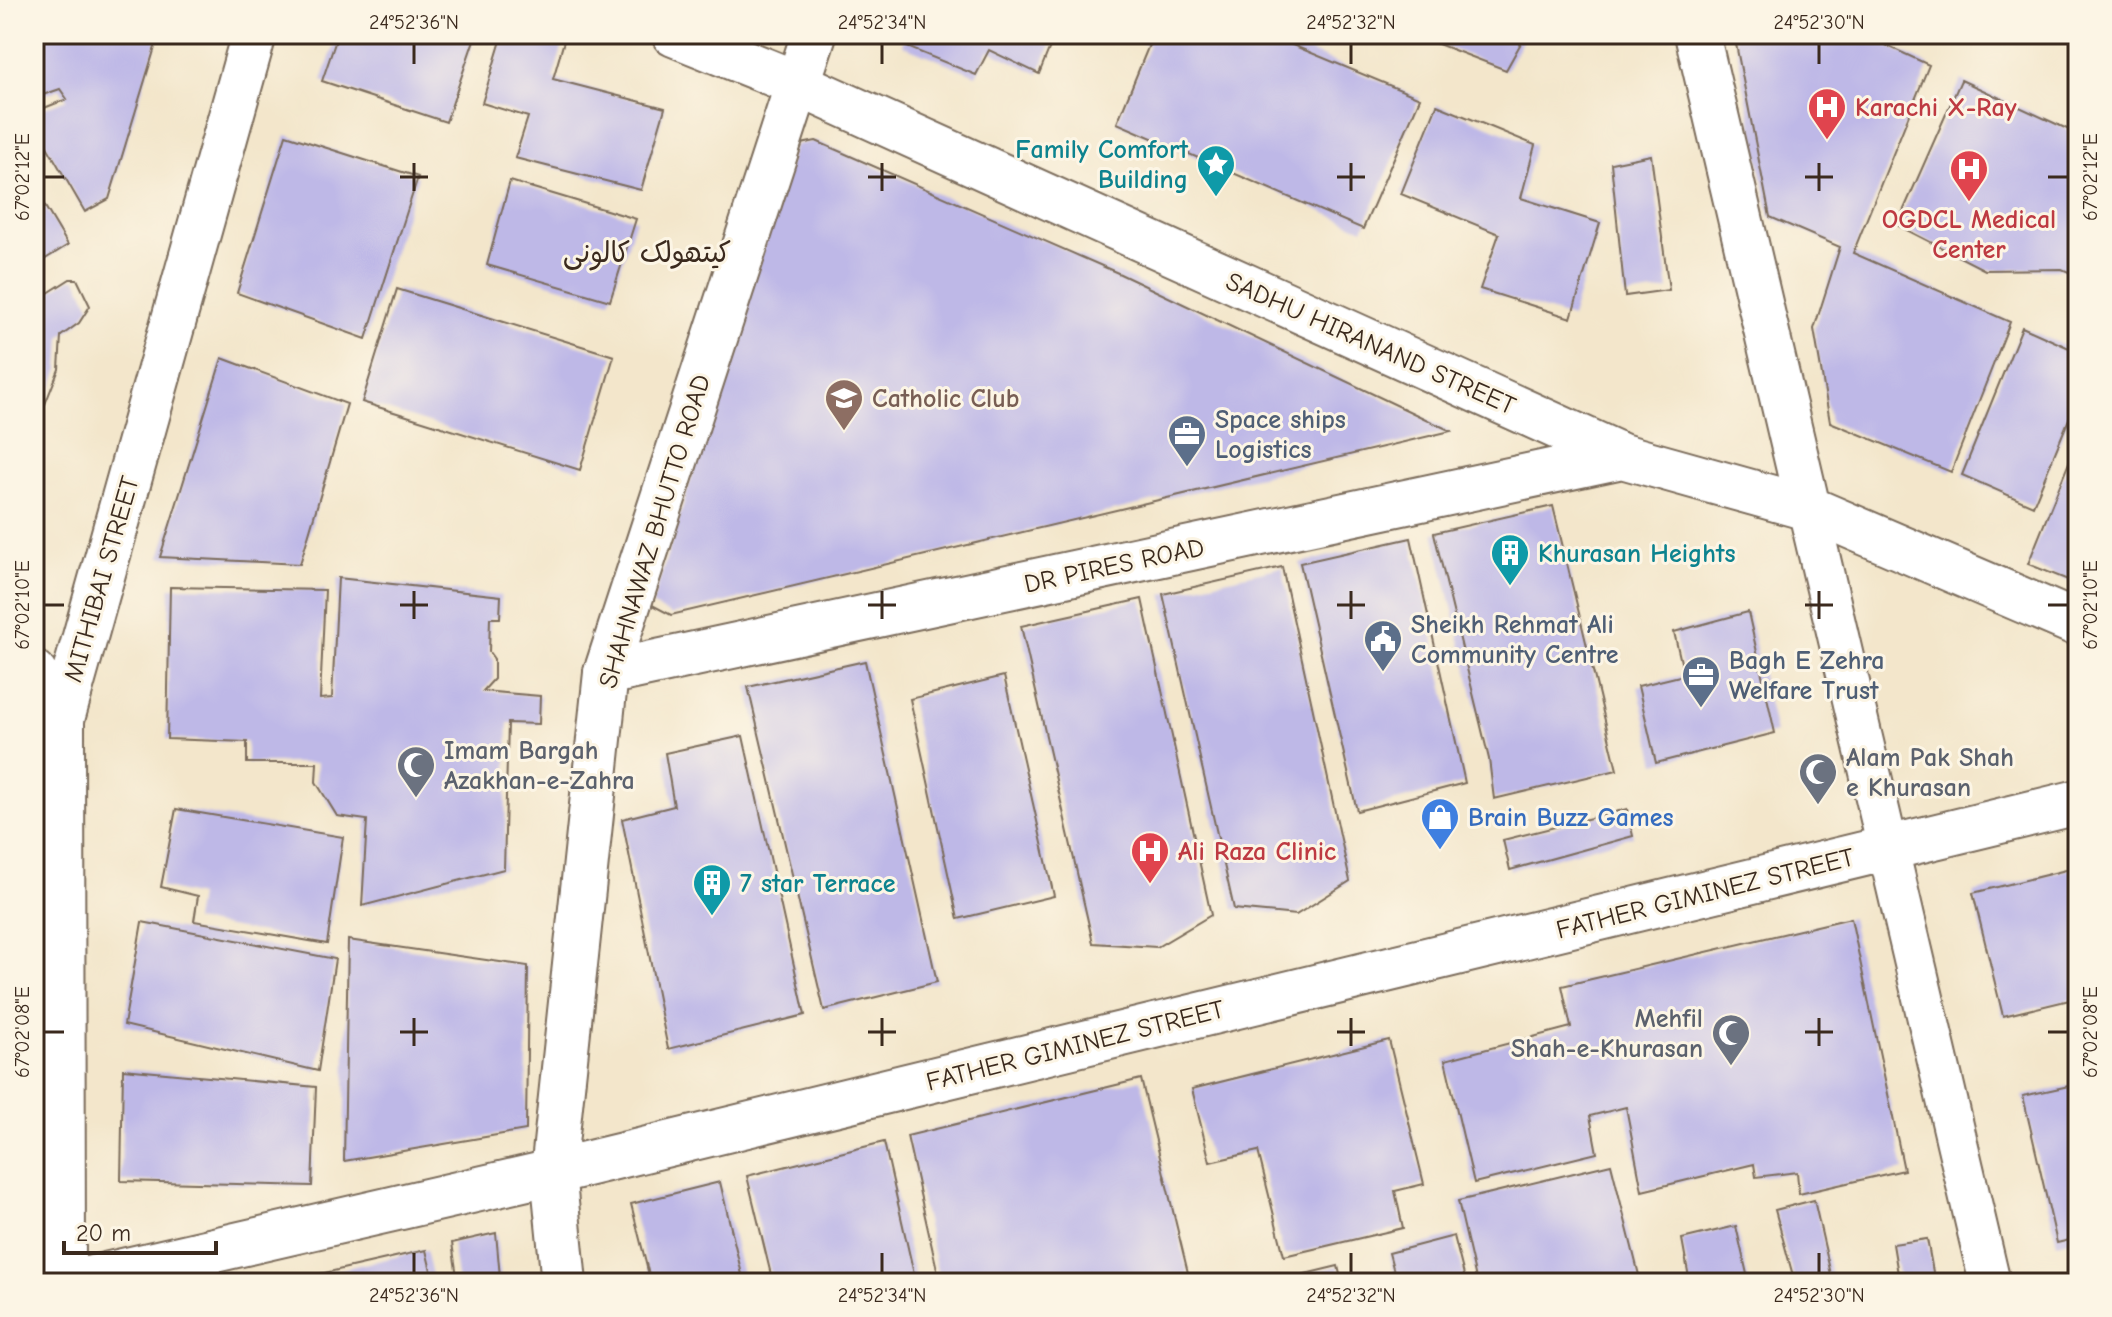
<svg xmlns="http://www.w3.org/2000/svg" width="2112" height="1317" viewBox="0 0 2112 1317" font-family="'Comic Neue','Playpen Sans Arabic',sans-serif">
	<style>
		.building { fill: #beb8e7 }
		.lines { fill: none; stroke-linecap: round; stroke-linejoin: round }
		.pedestrian-casing { stroke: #7b6c5b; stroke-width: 44 }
		.minor-casing { stroke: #7b6c5b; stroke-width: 48 }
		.tertiary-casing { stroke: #7b6c5b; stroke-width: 48 }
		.pedestrian { stroke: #fff; stroke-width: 40 }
		.minor { stroke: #fff; stroke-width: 44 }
		.tertiary { stroke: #fff; stroke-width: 44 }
		.ticks { fill: none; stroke: #3b2a1e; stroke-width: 3 }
		.labels { text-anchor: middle; stroke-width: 6; stroke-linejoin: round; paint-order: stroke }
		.health-label { font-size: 26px; font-weight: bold; fill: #be3a42; stroke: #fcf5e5; text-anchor: start }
		.culture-label { font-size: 26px; font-weight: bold; fill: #0d838f; stroke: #fcf5e5; text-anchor: start }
		.street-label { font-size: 26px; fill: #3b2a1e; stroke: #fcf5e5 }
		.education-label { font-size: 26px; font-weight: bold; fill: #785e54; stroke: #fcf5e5; text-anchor: start }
		.service-label { font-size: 26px; font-weight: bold; fill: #4e5e75; stroke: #fcf5e5; text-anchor: start }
		.worship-label { font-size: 26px; font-weight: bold; fill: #5b616d; stroke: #fcf5e5; text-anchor: start }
		.shop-label { font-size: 26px; font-weight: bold; fill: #366cbe; stroke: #fcf5e5; text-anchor: start }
		.neighbourhood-label { font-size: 28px; fill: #3b2a1e; stroke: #fcf5e5 }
		.neatline { fill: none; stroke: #3b2a1e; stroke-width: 3 }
		.ticks-label { font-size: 20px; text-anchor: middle; fill: #3b2a1e }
	</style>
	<rect width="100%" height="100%" fill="#fcf5e5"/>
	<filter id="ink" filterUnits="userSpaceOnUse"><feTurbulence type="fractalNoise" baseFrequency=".0125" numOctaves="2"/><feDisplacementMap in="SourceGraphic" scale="16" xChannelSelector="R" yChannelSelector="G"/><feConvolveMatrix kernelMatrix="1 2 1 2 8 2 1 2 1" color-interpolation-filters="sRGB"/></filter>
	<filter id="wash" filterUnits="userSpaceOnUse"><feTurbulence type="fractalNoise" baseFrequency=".006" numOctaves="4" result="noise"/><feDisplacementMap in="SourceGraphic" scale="32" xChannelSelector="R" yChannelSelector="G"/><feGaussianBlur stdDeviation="1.8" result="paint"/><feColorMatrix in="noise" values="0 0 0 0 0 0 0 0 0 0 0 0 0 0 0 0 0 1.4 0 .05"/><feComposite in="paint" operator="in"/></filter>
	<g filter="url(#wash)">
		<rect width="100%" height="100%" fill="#f3e6cb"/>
		<g id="blocks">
			<path class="building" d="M34,34H159L109,199L85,212L34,124V112L67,99L60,89L34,98Z
				M338,34H476L446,122L322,81Z
				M503,34H566L553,79L665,108L641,190L515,158L528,117L482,103Z
				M905,34H1055L1039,74L989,50L976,75L902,45Z
				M1122,34H1266L1420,98L1363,229L1117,123L1149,45Z
				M1412,34H1526L1506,70Z
				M1734,34H1862L1929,65L1853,253L2010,322L1951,472L1830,422L1814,329L1840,247L1770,217Z
				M1961,80L2078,134V276L2062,269L1985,270L1897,225Z
				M1437,105L1535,145L1521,198L1600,223L1571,318L1480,289L1499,234L1401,194Z
				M286,135L418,177L366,339L237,293Z
				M816,141L1118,273L1451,431L671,615L652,605L795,145Z
				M1651,155L1669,290L1625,296L1611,163Z
				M510,181L636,219L610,301L487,265Z
				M34,188L68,245L34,266Z
				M70,279H77L90,306L79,323L61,336L59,369L34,432V302Z
				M397,289L614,356L580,470L362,402Z
				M2022,327L2078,352V397L2033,506L1962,475Z
				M222,358L347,404L300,564L160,557Z
				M2078,440V584L2028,564Z
				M1553,506L1617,770L1494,799L1489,759L1434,533Z
				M1411,538L1465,783L1357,811L1300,563Z
				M1282,567L1350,881L1296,915L1234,909L1163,594Z
				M338,578L501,596L500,618H490L489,652L494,659V679L483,691L540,696L539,724L508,723L504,869L362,906L367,820L337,816L316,782L317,763H247V742L167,739L170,587L325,590L320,699L332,698Z
				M1142,599L1211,915L1157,947L1093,943L1021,626Z
				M1748,612L1775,733L1656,763L1638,686L1684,675L1674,632Z
				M865,661L937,982L824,1010L748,687Z
				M1004,676L1054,896L958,919L910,699Z
				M743,736L805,1015L668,1049L622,819L674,806L665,753Z
				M176,809L343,837L327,944L194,921L198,896L161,887Z
				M1627,809L1633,836L1510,870L1503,840Z
				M2078,867V998L2003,1016L1973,893Z
				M1851,918L1904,1170L1799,1194L1797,1172L1756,1177L1754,1164L1642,1191L1626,1107L1590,1116L1597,1153L1474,1183L1445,1060L1571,1027L1562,986Z
				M142,922L335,959L318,1071L124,1025Z
				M348,940L528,966L526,1130L344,1161Z
				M1389,1040L1424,1184L1395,1191L1403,1228L1284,1256L1258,1151L1210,1162L1192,1089Z
				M123,1069L316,1087L312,1186L121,1181Z
				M1141,1079L1189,1277L1165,1283H940L907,1136Z
				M2078,1084V1238L2057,1243L2023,1096Z
				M884,1142L916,1283H773L747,1176Z
				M1611,1164L1641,1283H1477L1458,1201Z
				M720,1182L744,1283H651L631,1204Z
				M1814,1200L1833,1283H1795L1775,1210Z
				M1736,1226L1749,1283H1690L1682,1239Z
				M496,1233L500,1277L458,1283L452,1243Z
				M1454,1236L1466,1283H1397L1389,1253Z
				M1927,1239L1935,1283H1892L1899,1280L1893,1244Z
				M426,1250L434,1283H321L320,1274Z
				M1338,1266L1342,1283H1272V1282Z"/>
		</g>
	</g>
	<g filter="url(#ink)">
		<use href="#blocks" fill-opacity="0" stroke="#7b6c5b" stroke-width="2"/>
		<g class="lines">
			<defs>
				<path id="pedestrian" d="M1808,508L1990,1283"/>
				<path id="minor" d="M674,34L796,83L1622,456L1808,508L2078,624
					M1697,34L1808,508
					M34,673L62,719
					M606,673L1622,456
					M63,1283L62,719L254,34
					M71,1283L553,1172L2078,802"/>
				<path id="tertiary" d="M564,1283L553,1172L606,673L814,34"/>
			</defs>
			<use href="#pedestrian" class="pedestrian-casing"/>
			<use href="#minor" class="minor-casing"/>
			<use href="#tertiary" class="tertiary-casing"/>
			<use href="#pedestrian" class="pedestrian"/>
			<use href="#minor" class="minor"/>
			<use href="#tertiary" class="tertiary"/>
		</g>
	</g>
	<path class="ticks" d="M414,44V64M882,44V64M1351,44V64M1819,44V64M414,163V191M882,163V191M1351,163V191M1819,163V191M44,177H64M400,177H428M868,177H896M1337,177H1365M1805,177H1833M2048,177H2068M414,591V619M882,591V619M1351,591V619M1819,591V619M44,605H64M400,605H428M868,605H896M1337,605H1365M1805,605H1833M2048,605H2068M414,1018V1046M882,1018V1046M1351,1018V1046M1819,1018V1046M44,1032H64M400,1032H428M868,1032H896M1337,1032H1365M1805,1032H1833M2048,1032H2068M414,1253V1273M882,1253V1273M1351,1253V1273M1819,1253V1273"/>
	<defs>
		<symbol id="hospital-pin" viewBox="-11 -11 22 30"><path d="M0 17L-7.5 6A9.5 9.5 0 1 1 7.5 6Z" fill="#e0444e" stroke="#fcf5e5"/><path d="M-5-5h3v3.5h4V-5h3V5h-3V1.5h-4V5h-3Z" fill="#fff"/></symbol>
		<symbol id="sight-pin" viewBox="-11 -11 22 30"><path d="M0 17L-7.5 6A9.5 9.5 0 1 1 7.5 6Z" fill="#0f9aa8" stroke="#fcf5e5"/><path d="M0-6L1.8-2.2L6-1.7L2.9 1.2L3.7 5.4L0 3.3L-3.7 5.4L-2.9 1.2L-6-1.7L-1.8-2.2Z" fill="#fff"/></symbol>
		<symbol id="school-pin" viewBox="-11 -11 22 30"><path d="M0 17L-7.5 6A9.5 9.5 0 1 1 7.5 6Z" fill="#8d6e63" stroke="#fcf5e5"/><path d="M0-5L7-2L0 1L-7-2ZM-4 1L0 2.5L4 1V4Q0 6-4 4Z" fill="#fff"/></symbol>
		<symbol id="office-pin" viewBox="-11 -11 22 30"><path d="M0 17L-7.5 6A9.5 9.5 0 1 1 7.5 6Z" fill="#5c6f8a" stroke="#fcf5e5"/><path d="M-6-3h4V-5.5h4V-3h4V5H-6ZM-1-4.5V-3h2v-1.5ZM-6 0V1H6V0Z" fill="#fff"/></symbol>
		<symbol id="building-pin" viewBox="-11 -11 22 30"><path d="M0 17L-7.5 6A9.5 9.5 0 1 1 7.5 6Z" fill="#0f9aa8" stroke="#fcf5e5"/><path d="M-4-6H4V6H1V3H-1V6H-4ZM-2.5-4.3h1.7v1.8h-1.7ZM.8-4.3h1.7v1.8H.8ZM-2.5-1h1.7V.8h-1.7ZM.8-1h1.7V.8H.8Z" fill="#fff"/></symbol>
		<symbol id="civic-pin" viewBox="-11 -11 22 30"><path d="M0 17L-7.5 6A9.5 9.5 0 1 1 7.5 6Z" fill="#5c6f8a" stroke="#fcf5e5"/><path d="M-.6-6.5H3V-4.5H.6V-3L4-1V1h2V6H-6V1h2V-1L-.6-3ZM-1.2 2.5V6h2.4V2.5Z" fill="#fff"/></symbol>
		<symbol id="mosque-pin" viewBox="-11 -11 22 30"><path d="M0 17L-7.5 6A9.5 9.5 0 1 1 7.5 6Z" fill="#6b7280" stroke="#fcf5e5"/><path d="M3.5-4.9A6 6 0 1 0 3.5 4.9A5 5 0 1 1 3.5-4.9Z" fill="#fff"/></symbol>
		<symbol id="shop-pin" viewBox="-11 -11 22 30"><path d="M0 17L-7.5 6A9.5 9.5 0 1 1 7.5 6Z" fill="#3f7fe0" stroke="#fcf5e5"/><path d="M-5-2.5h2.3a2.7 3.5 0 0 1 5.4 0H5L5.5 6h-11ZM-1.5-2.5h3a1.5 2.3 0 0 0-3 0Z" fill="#fff"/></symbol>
	</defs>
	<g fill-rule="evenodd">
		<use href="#hospital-pin" x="1805" y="85" width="44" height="60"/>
		<use href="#sight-pin" x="1194" y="142" width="44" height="60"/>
		<use href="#hospital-pin" x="1947" y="147" width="44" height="60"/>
		<use href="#school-pin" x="822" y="376" width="44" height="60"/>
		<use href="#office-pin" x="1165" y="412" width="44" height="60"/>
		<use href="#building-pin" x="1488" y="531" width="44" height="60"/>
		<use href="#civic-pin" x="1361" y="617" width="44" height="60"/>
		<use href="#office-pin" x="1679" y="653" width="44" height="60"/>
		<use href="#mosque-pin" x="394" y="743" width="44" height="60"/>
		<use href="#mosque-pin" x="1796" y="750" width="44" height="60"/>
		<use href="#shop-pin" x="1418" y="795" width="44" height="60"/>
		<use href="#hospital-pin" x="1128" y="829" width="44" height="60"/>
		<use href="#building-pin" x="690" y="861" width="44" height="60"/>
		<use href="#mosque-pin" x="1709" y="1011" width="44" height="60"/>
	</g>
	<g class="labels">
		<g class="health-label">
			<text x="1855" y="116">Karachi X-Ray</text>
			<text x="1969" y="228" text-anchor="middle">OGDCL Medical<tspan x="1969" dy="30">Center</tspan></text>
			<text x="1178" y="860">Ali Raza Clinic</text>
		</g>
		<g class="culture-label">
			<text x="1188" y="158" text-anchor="end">Family Comfort<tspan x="1188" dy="30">Building</tspan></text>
			<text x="1538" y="562">Khurasan Heights</text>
			<text x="740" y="892">7 star Terrace</text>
		</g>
		<g class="street-label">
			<text transform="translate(1371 343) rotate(24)" y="9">SADHU HIRANAND STREET</text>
			<text transform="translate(654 531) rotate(-73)" y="9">SHAHNAWAZ BHUTTO ROAD</text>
			<text transform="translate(1114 565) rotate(-12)" y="9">DR PIRES ROAD</text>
			<text transform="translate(101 579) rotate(-74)" y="9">MITHIBAI STREET</text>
			<text transform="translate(1705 893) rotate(-14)" y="9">FATHER GIMINEZ STREET</text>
			<text transform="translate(1075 1045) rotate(-14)" y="9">FATHER GIMINEZ STREET</text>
		</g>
		<g class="education-label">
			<text x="872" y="407">Catholic Club</text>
		</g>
		<g class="service-label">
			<text x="1215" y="428">Space ships<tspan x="1215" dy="30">Logistics</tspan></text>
			<text x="1411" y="633">Sheikh Rehmat Ali<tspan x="1411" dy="30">Community Centre</tspan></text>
			<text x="1729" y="669">Bagh E Zehra<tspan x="1729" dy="30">Welfare Trust</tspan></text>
		</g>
		<g class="worship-label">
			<text x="444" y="759">Imam Bargah<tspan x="444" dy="30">Azakhan-e-Zahra</tspan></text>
			<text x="1846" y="766">Alam Pak Shah<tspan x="1846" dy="30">e Khurasan</tspan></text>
			<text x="1703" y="1027" text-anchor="end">Mehfil<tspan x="1703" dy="30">Shah-e-Khurasan</tspan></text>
		</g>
		<g class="shop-label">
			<text x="1468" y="826">Brain Buzz Games</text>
		</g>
		<g class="neighbourhood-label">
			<text x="647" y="262">کیتھولک کالونی</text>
		</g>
	</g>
	<rect width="2112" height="1317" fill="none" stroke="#fcf5e5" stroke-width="88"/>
	<path d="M64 1241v12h152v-12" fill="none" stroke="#3b2a1e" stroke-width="4"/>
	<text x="76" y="1241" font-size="24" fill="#3b2a1e" stroke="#fcf5e5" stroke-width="6" paint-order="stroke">20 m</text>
	<rect x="44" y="44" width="2024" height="1229" class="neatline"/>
	<g class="ticks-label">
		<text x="414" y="29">24°52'36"N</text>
		<text x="882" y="29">24°52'34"N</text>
		<text x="1351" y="29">24°52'32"N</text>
		<text x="1819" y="29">24°52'30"N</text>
		<text transform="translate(2090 177) rotate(-90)" y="7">67°02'12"E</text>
		<text transform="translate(22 177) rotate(-90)" y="7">67°02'12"E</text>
		<text transform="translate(2090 605) rotate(-90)" y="7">67°02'10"E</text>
		<text transform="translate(22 605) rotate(-90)" y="7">67°02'10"E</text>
		<text transform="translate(2090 1032) rotate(-90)" y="7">67°02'08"E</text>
		<text transform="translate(22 1032) rotate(-90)" y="7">67°02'08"E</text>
		<text x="414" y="1302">24°52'36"N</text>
		<text x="882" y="1302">24°52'34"N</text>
		<text x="1351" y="1302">24°52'32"N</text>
		<text x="1819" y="1302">24°52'30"N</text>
	</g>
</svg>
